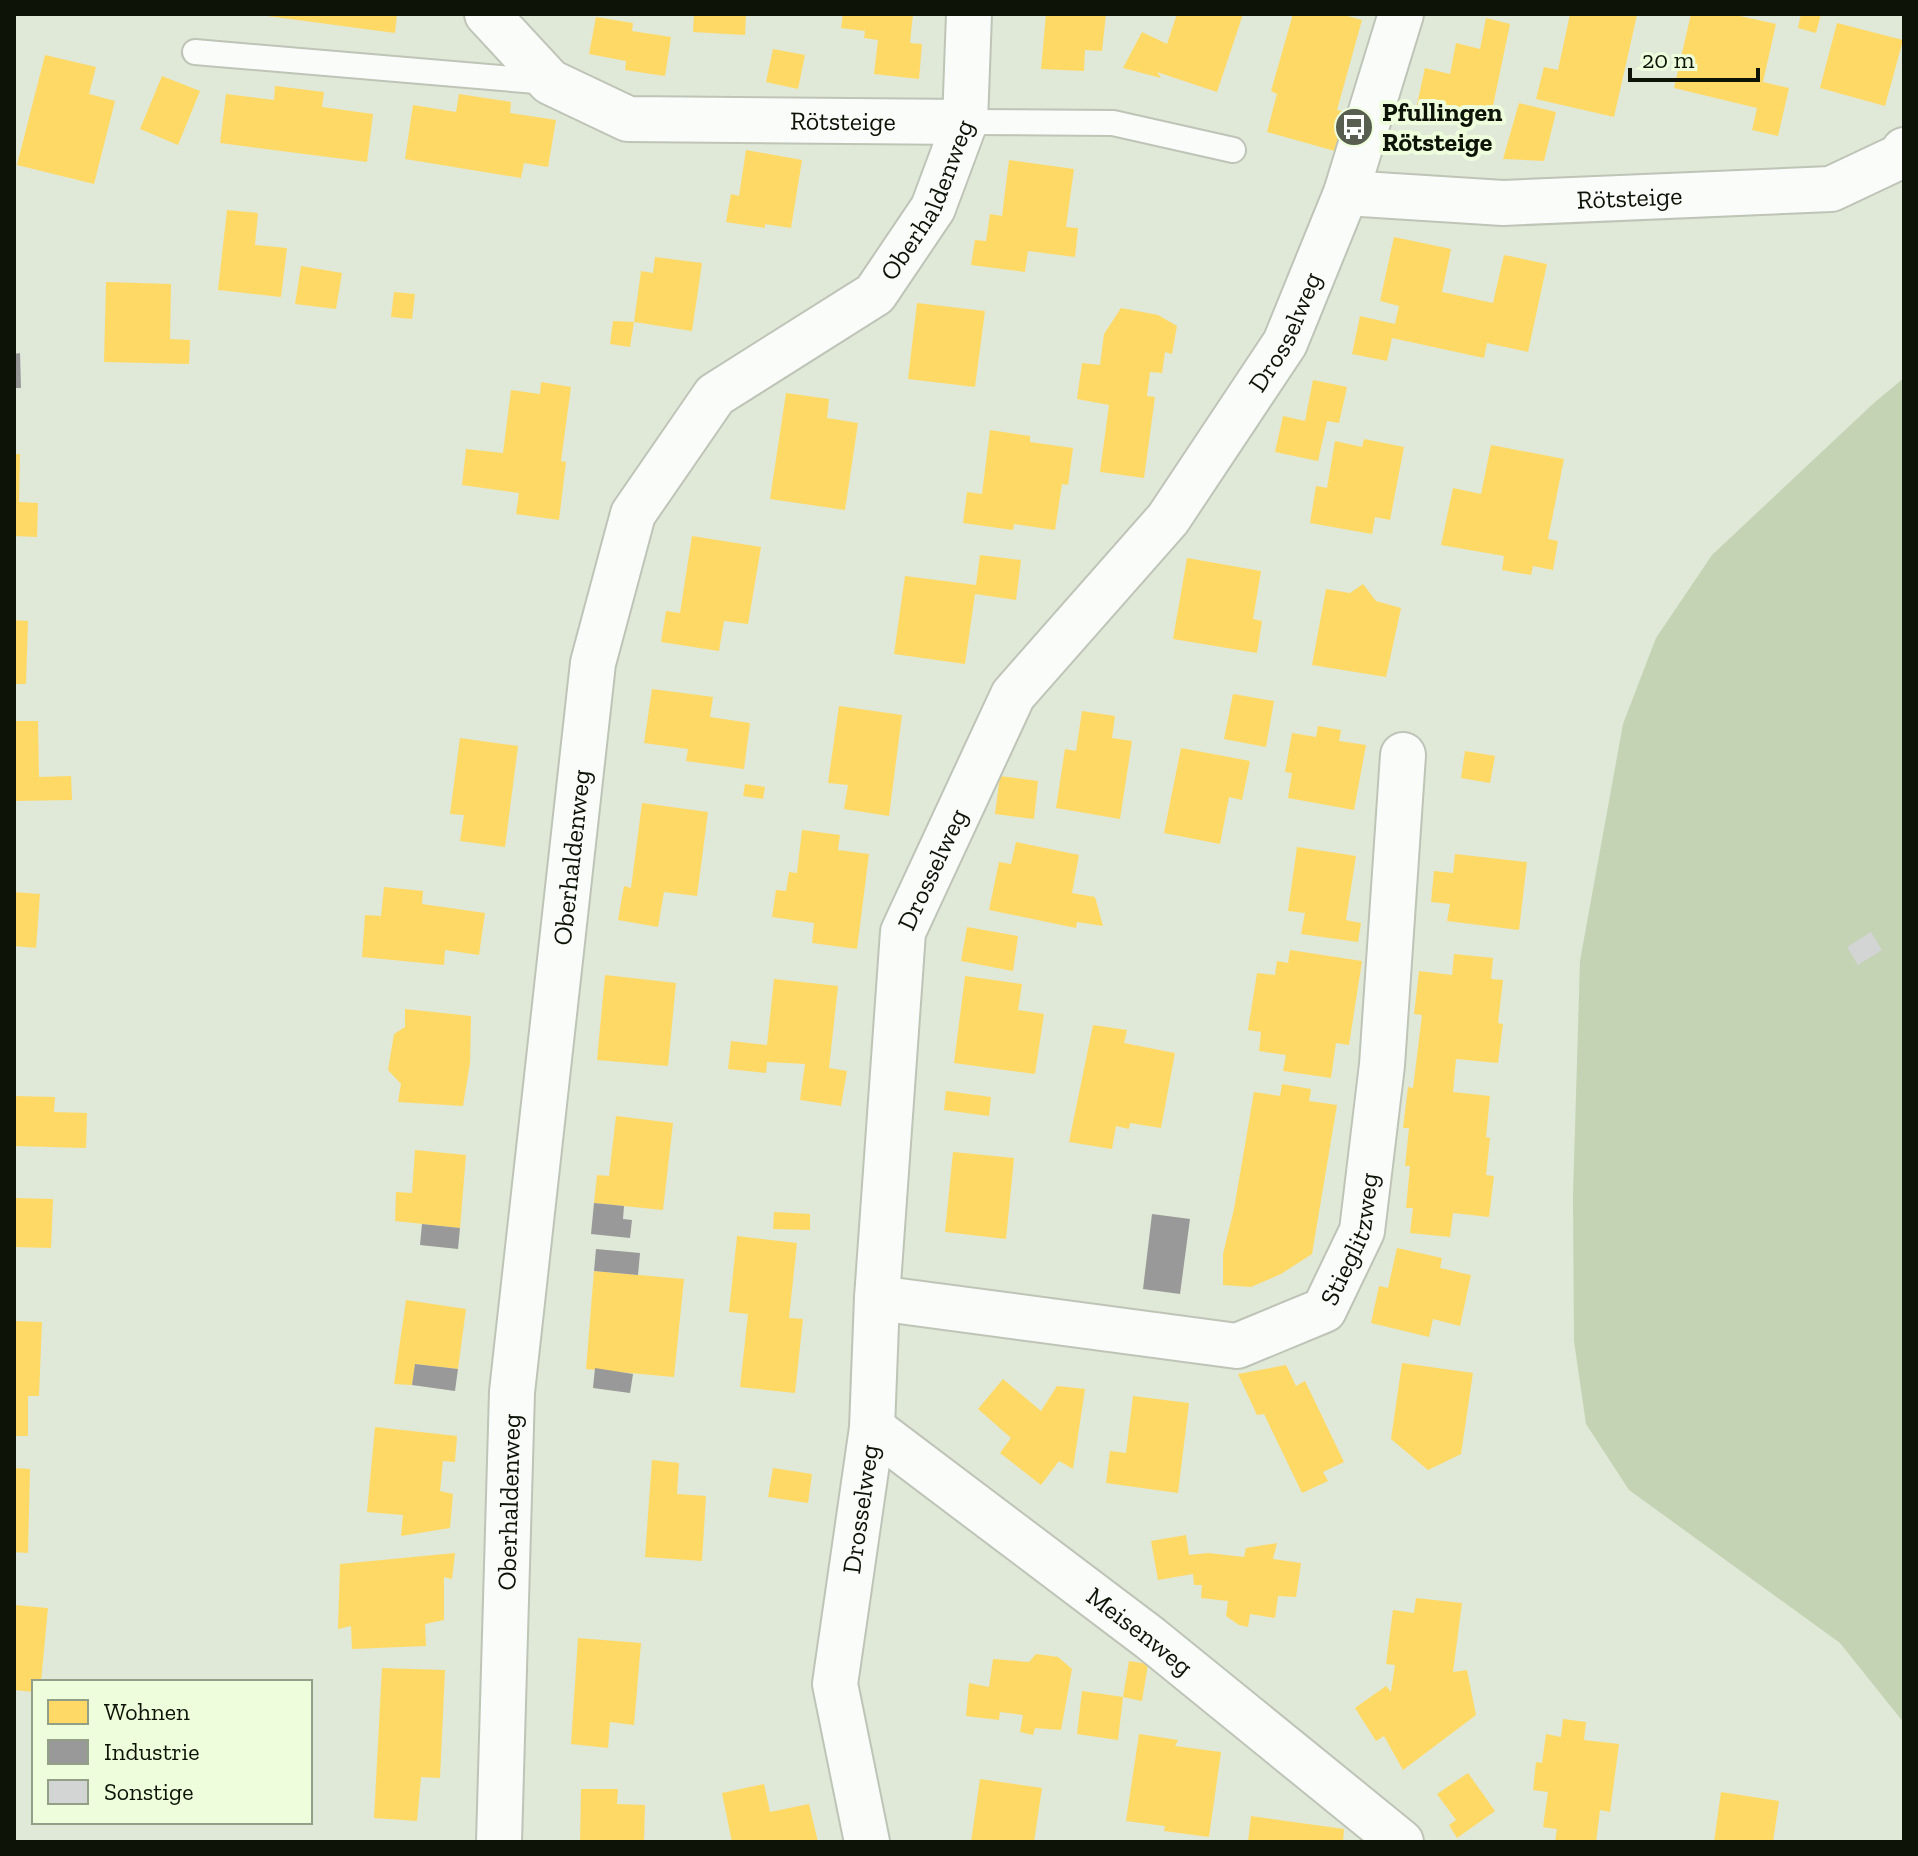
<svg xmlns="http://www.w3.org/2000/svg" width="1918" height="1856" viewBox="0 0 1918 1856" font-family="'Zilla Slab',serif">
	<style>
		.green { fill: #c4d3b3 }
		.homes { fill: #ffd966 }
		.industry { fill: #999 }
		.building { fill: #d3d5d4 }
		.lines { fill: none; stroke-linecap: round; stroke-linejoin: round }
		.service-casing { stroke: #bec4b7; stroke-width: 28 }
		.minor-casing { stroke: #bec4b7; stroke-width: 48 }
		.service { stroke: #fafcf9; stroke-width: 24 }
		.minor { stroke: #fafcf9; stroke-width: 44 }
		.labels { text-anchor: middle; stroke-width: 8; stroke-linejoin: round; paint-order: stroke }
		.poi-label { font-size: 26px; font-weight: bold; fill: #0e1308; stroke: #eefddc; text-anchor: start }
		.street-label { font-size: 26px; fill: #0e1308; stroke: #eefddc }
	</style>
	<rect width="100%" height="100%" fill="#e0e8d7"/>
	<path class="green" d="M1904,378V1723L1840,1643L1629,1490L1586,1424L1574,1341L1573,1195L1580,961L1623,724L1656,638L1712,555L1875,402Z"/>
	<path class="homes" d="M252,14H397L395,33Z
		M694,14H746L745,35L693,32Z
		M843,14H913L910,43L922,44L919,79L874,74L878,40L864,38L865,31L841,28Z
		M1046,14H1106L1102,51L1085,50L1084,71L1041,69Z
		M1177,14H1243L1217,92L1157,72L1161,78L1123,68L1142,32L1167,44Z
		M1293,14H1340L1362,20L1337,110L1353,114L1342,153L1267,132L1277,94L1271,91Z
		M1570,14L1637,15L1614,117L1536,99L1544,67L1558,70Z
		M1691,14H1731L1776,24L1763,82L1789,88L1778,136L1752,130L1757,108L1674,88Z
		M1801,14H1821L1816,33L1798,28Z
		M596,17L633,23L632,31L671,37L665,76L625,70L626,61L589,54Z
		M1486,18L1510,24L1489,125L1416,109L1425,68L1450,74L1456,43L1480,49Z
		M1837,23L1903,40L1885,106L1820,88Z
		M773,49L805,55L798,89L766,82Z
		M45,55L96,67L89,94L115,101L94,184L17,165Z
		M162,76L200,91L178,145L140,129Z
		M275,86L324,92L322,107L373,114L367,162L220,143L226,94L274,100Z
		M459,94L511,102L510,113L556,120L548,167L524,163L521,178L405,159L413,105L456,112Z
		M1519,103L1556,112L1544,161L1503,159Z
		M746,150L802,160L791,228L765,224V228L726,222L731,194L739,196Z
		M1009,160L1074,169L1066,227L1078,228L1075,257L1028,251L1025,272L971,265L975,240L986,241L990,214L1002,216Z
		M227,210L258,213L255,245L287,248L281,297L218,290Z
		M1394,237L1451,249L1442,292L1493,303L1504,255L1547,264L1528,352L1487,343L1484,358L1392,338L1387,361L1352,354L1360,316L1395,324L1399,306L1380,301Z
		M655,257L702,263L692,331L634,322L641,271L653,273Z
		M301,266L342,273L336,309L295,304Z
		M106,282L171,284L170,339L190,340L189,364L104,362Z
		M394,292L415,294L412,319L391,317Z
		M917,303L985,311L975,387L908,379Z
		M1121,308L1158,315L1177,326L1172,354L1165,352L1162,373L1150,372L1147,396L1155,397L1144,478L1100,472L1109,405L1077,399L1082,363L1100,365L1104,334Z
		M613,321L634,322L630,347L610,344Z
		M1313,380L1347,387L1339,423L1327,421L1318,461L1275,452L1283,416L1305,421Z
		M541,382L571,387L561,461L566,462L559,520L516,514L519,493L462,485L466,449L503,453L511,390L540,394Z
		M786,393L829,399L827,418L858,423L845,510L770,499Z
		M990,430L1030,436V442L1073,448L1068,485L1062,484L1055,530L1014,524L1013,530L963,523L967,492L982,494Z
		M1364,439L1404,447L1390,520L1375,517L1372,534L1310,523L1316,486L1327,488L1335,441L1362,447Z
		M1491,445L1564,459L1548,539L1558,541L1553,570L1533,566L1531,575L1502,570L1504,556L1441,545L1453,488L1481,494Z
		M14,454H20L19,502L38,503L37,537L14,536Z
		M692,536L761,547L748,624L724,621L719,651L661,642L666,611L680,613Z
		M980,555L1021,560L1016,600L975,594L965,664L894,654L905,576L976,585Z
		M1187,558L1261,571L1253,619L1262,621L1257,653L1173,639Z
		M1363,584L1376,601L1401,608L1386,677L1312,665L1326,589L1350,593Z
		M14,620L28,621L26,684H14Z
		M652,689L713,697L710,717L750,723L744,769L686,761L688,749L644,743Z
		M1233,694L1274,701L1266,747L1224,739Z
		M839,706L902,715L889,816L844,809L848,785L828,783Z
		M1082,711L1115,716L1112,738L1132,741L1120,819L1056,808L1065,749L1076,751Z
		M14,721H38L39,777L71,776L72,800L14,801Z
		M1318,726L1341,730L1339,741L1366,745L1354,810L1288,798L1292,773L1285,772L1292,733L1316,737Z
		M460,738L518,746L505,847L460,841L464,815L450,814Z
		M1181,748L1250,761L1242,800L1229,797L1220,844L1164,833Z
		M1465,751L1495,756L1490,783L1461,778Z
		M1000,776L1038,781L1034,819L995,814Z
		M745,784L765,787L763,799L743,796Z
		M642,803L708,812L697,896L664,892L658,927L618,920L624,886L631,888Z
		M802,830L840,835L838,850L869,854L857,949L812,943L814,923L772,917L776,890L786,891L789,872L797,873Z
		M1016,842L1079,855L1072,893L1095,897L1103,926L1077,922L1076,928L989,910L999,862L1011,864Z
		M1297,847L1356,856L1346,920L1361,923L1358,942L1301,934L1305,913L1288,911Z
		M1455,854L1527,862L1519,930L1447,921L1450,904L1431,902L1434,871L1453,873Z
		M384,887L423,891L422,904L485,913L479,955L445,950L444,965L362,957L365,915L381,916Z
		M14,892L40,894L36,948L14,946Z
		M967,927L1018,936L1013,971L961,961Z
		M1290,950L1362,961L1349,1045L1336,1043L1331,1078L1283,1071L1286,1055L1259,1051L1261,1032L1248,1030L1257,973L1275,975L1277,961L1288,963Z
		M1454,954L1493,958L1491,979L1503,980L1498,1023L1503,1024L1498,1063L1456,1059L1453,1092L1490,1096L1486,1137L1490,1138L1486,1175L1494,1176L1489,1217L1453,1213L1450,1237L1410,1233L1413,1208H1406L1410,1166H1405L1409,1128H1403L1408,1087L1413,1088L1422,1015L1414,1014L1419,971L1452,975Z
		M605,975L676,983L668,1066L597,1060Z
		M965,976L1022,984L1018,1010L1044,1014L1035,1074L954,1063Z
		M774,979L838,986L829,1068L847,1071L841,1106L800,1100L805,1064L767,1062L766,1073L728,1069L731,1041L767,1045Z
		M405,1009L471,1016L470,1063L463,1106L398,1102L401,1084L388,1070L394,1034L405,1027Z
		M1093,1025L1127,1030L1124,1043L1175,1053L1161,1128L1130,1123L1129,1129L1116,1126L1112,1149L1069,1142Z
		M1282,1084L1311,1089L1309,1101L1337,1105L1312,1254L1281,1274L1251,1287L1223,1285V1254L1234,1209L1254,1092L1280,1096Z
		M946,1091L991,1097L989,1116L944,1110Z
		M14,1096L55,1097L54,1112L87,1113L86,1148L14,1146Z
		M616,1116L673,1123L663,1210L594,1203L597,1175L609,1176Z
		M415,1150L466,1155L460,1228L395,1221L396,1192L412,1193Z
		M953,1152L1014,1158L1006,1239L945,1232Z
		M14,1198L53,1199L51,1248L14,1247Z
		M774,1212L810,1214V1230L773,1229Z
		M737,1236L797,1243L789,1318L803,1319L795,1393L740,1387L748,1314L729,1312Z
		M1397,1248L1442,1258L1440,1268L1471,1275L1460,1326L1433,1319L1429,1337L1371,1323L1379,1286L1388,1288Z
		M594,1271L684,1279L674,1377L586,1369Z
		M406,1300L466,1309L458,1369L415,1364L412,1385L394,1384Z
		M14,1321L42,1322L39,1396H28V1436H14Z
		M1402,1363L1473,1373L1461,1454L1428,1470L1391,1439Z
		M1286,1365L1296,1386L1305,1381L1344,1462L1323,1472L1328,1481L1302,1493L1264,1414L1257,1415L1238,1374Z
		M1003,1379L1041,1411L1057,1386L1085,1389L1073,1469L1059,1461L1041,1485L1000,1453L1011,1438L978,1409Z
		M1133,1396L1189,1403L1178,1493L1106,1483L1110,1451L1126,1453Z
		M375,1427L457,1436L455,1462L443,1461L440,1491L453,1494L450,1528L401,1536L403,1515L367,1512Z
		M652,1460L679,1463L677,1494L706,1496L702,1561L645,1557Z
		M14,1468L30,1469L28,1553L14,1552Z
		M773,1468L812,1474L808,1503L768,1497Z
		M1186,1535L1189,1555L1208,1553L1244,1557L1246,1548L1277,1543L1273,1559L1301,1563L1296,1597L1278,1596L1275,1618L1250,1614L1248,1627L1239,1625L1226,1616L1228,1601L1201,1598L1202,1585H1194L1193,1574L1158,1580L1151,1541Z
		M455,1553L452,1579L444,1577V1620L425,1624L426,1646L352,1649L351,1626L338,1629L340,1564Z
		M1416,1598L1462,1603L1453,1672L1467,1670L1476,1715L1403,1770L1384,1736L1376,1741L1355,1708L1386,1686L1391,1692L1395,1665L1386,1664L1393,1610L1414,1613Z
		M14,1605L48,1608L41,1682H34V1692L14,1690Z
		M578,1638L641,1643L634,1725L610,1722L608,1748L571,1744Z
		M1036,1654L1058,1657L1072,1669L1061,1730L1035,1728L1033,1735L1020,1732L1023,1715L1000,1712L999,1720L966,1716L969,1683L989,1687L993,1659L1029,1662Z
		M1129,1661L1148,1664L1142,1701L1123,1697Z
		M382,1668L445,1670L440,1778L421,1777L417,1821L374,1818Z
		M1082,1691L1123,1697L1118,1740L1077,1734Z
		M1563,1719L1586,1722L1584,1740L1619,1744L1610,1812L1600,1810L1596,1842H1555L1557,1829L1543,1827L1548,1792L1533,1790L1536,1762L1542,1763L1546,1734L1561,1737Z
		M1139,1734L1178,1740L1175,1746L1221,1752L1209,1837L1164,1831L1165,1826L1126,1821Z
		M1468,1773L1495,1811L1457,1838L1449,1825L1456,1820L1437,1794Z
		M980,1779L1042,1788L1034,1842H971Z
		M764,1784L770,1812L809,1804L818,1842H732L722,1793Z
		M581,1789H618L617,1804L645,1805L644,1842H580Z
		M1721,1792L1779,1801L1773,1842H1714Z
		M1251,1816L1344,1829L1343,1842H1248Z"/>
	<path class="industry" d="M20,353L21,388H14V354Z
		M594,1203L624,1206L623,1219L632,1220L630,1238L591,1234Z
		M1152,1214L1190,1219L1180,1294L1143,1289Z
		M422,1224L460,1228L458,1249L420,1245Z
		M596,1249L640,1253L638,1275L594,1271Z
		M415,1364L458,1369L455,1391L412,1385Z
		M595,1368L633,1374L630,1393L593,1388Z"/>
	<path class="building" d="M1871,932L1882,950L1858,965L1847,947Z"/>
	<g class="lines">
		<defs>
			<path id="service" d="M195,52L548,82
				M965,122L1113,123L1233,150"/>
			<g id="minor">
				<path id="s1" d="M487,14L550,82L628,119L965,122"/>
				<path id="s2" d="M1346,193L1503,203L1831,189L1901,156L1904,150"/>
				<path id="s3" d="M877,1298L1237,1346L1324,1310L1362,1231L1382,1065L1403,755"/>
				<path id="s4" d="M872,1428L1150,1638L1401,1842"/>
				<path id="s5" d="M499,1842L512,1392L593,663L633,514L715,395L875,294L933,208L965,122L969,14"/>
				<path id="s6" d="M867,1842L835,1684L872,1428L877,1298L903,932L1013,695L1168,519L1285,343L1346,193L1401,14"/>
			</g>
		</defs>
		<use href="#service" class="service-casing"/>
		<use href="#minor" class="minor-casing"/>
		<use href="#service" class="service"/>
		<use href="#minor" class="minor"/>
	</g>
	<defs>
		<symbol id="bus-disc" viewBox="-11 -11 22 22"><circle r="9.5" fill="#585e50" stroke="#eefddc"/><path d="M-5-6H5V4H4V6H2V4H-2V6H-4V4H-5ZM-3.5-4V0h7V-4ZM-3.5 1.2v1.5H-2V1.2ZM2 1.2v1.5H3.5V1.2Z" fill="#fff"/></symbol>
	</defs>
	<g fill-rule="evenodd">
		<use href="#bus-disc" x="1332" y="105" width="44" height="44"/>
	</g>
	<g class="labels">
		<g class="poi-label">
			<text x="1382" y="121">Pfullingen<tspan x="1382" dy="30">Rötsteige</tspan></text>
		</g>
		<g class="street-label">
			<text dy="9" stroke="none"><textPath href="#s1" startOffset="394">Rötsteige</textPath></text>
			<text dy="9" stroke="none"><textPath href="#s5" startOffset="1780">Oberhaldenweg</textPath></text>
			<text dy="9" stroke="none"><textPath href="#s2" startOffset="284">Rötsteige</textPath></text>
			<text dy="9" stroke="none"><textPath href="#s6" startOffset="1634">Drosselweg</textPath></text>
			<text dy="9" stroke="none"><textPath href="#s5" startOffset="988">Oberhaldenweg</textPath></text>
			<text dy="9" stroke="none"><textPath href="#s6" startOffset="986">Drosselweg</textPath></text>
			<text dy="9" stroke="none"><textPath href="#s3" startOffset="534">Stieglitzweg</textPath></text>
			<text dy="9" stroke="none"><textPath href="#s5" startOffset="340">Oberhaldenweg</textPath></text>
			<text dy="9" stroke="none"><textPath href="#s6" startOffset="338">Drosselweg</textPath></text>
			<text dy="9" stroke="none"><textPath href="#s4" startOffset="336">Meisenweg</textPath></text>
		</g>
	</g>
	<rect width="1918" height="1856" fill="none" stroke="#0e1308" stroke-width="32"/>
	<rect x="32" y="1680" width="280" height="144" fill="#eefddc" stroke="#949f87" stroke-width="2"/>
	<rect x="48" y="1700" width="40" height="24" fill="#ffd966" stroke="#949f87" stroke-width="2"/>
	<text x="104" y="1720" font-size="24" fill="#0e1308">Wohnen</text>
	<rect x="48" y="1740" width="40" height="24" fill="#999999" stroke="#949f87" stroke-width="2"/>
	<text x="104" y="1760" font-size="24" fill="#0e1308">Industrie</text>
	<rect x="48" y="1780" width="40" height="24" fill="#d3d5d4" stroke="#949f87" stroke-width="2"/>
	<text x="104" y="1800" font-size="24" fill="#0e1308">Sonstige</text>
	<path d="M1630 68v12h128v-12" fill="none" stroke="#0e1308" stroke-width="4"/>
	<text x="1642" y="68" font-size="24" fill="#0e1308" stroke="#eefddc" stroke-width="6" paint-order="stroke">20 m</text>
</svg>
